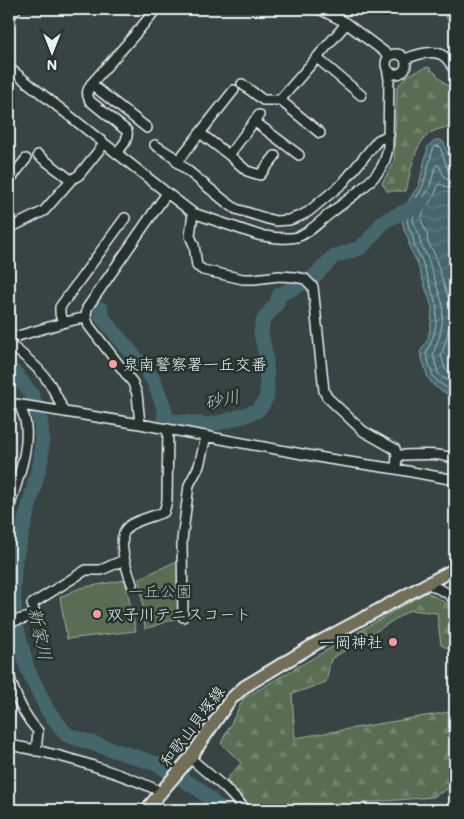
<svg xmlns="http://www.w3.org/2000/svg" width="464" height="819" viewBox="0 0 464 819" font-family="Mali,'Klee One',sans-serif">
	<style>
		.green { fill: #586d51; stroke: #a0afa4 }
		.forest { fill: url(#forest-firs); stroke: #a0afa4 }
		.water { fill: url(#water-waves); stroke: #869ea3 }
		.lines { fill: none; stroke-linecap: round; stroke-linejoin: round }
		.shore { stroke: #a7b9c0; stroke-width: 1 }
		.river { stroke: #45666b; stroke-width: 15 }
		.minor-casing { stroke: #e8f1f8; stroke-width: 12 }
		.major-casing { stroke: #e8f1f8; stroke-width: 15 }
		.minor { stroke: #26332d; stroke-width: 9 }
		.major { stroke: #726e59; stroke-width: 11 }
		.poi-dot { fill: #ff9aa2; stroke: #26332d; stroke-width: 2 }
		.labels { text-anchor: middle; stroke-width: 5; stroke-linejoin: round; paint-order: stroke }
		.poi-label { font-size: 16px; fill: #e8f1f8; stroke: #26332d; text-anchor: start }
		.park-label { font-size: 16px; fill: #aebcb5; stroke: #26332d }
		.street-label { font-size: 16px; fill: #e8f1f8; stroke: #26332d }
		.water-label { font-size: 18px; font-style: italic; fill: #afc0c7; stroke: #26332d }
	</style>
	<defs>
		<pattern id="forest-firs" width="22" height="20" patternUnits="userSpaceOnUse" patternTransform="scale(1.25)"><rect width="22" height="20" fill="#586d51"/><path d="M5 1l3.5 6h-7zM16 11l3.5 6h-7z" fill="#70826b"/></pattern>
		<pattern id="water-waves" width="16" height="10" patternUnits="userSpaceOnUse" patternTransform="scale(1.25)"><rect width="16" height="10" fill="#45666b"/><path d="M0 5q4-4 8 0t8 0" fill="none" stroke="#607c81"/></pattern>
	</defs>
	<rect width="100%" height="100%" fill="#384343"/>
	<filter id="ink" filterUnits="userSpaceOnUse"><feTurbulence type="fractalNoise" baseFrequency=".02" numOctaves="2"/><feDisplacementMap in="SourceGraphic" scale="10" xChannelSelector="R" yChannelSelector="G"/><feConvolveMatrix kernelMatrix="1 2 1 2 8 2 1 2 1" color-interpolation-filters="sRGB"/></filter>
	<g filter="url(#ink)">
		<path class="green" d="M179,560L180,617L145,629L140,578Z
			M125,580L136,631L67,639L60,597L80,588Z"/>
		<path class="forest" d="M436,9H455V31L443,13Z
			M429,67L452,90L455,91V170C444,152 459,141 448,128C415,128 412,167 406,191H387L382,183L394,163L397,88C403,77 417,69 429,67Z
			M427,592L455,608V652L441,645L437,613L410,610L331,659L326,682L292,694L295,738L455,711V785L433,797L373,802L323,807V810H254L226,780L241,763L221,743L244,698Z"/>
		<path class="water" d="M435,140H441L444,143L454,172L455,188V399L434,386L428,378L420,352L428,339L429,333L431,323L432,307L416,260L410,249L408,238L404,230L402,220L405,206L419,185L428,146Z"/>
		<g class="lines">
			<path class="shore" d="M455,175H451L449,173L440,147L436,146L433,149L423,186L410,208L407,220L409,228L413,237L415,248L421,258L437,306L436,324L434,334L426,354L433,376L438,382L455,393
				M455,182C444,181 443,174 439,165H436L429,189L415,210L413,220L415,226L419,235L421,245L427,256L443,305L442,324L440,335L433,354L438,373L442,377L455,385
				M455,189L448,188L441,184L438,185L435,194L423,213L421,220L427,233L428,243L434,253L450,304L449,327L445,344L441,355L445,369L455,377"/>
			<path class="river" d="M101,309L102,317L153,379L165,410L164,420L208,425L226,421L257,411L263,404L267,396L266,357L261,333L262,325L264,319L277,303L279,295L312,279L333,257L360,248L367,242L384,221L421,204
				M9,368L16,374L32,395L41,423L42,438L41,460L15,559L13,588L16,625L27,668L48,711L67,735L157,764L200,790L221,810"/>
			<defs>
				<path id="minor" d="M319,9L343,21L390,56
					M9,18L16,9
					M386 64a10 10 0 1 1 20 0a10 10 0 1 1-20 0Z
					M317,58L361,95
					M405,59C415,55 432,49 442,55C448,58 452,66 455,71
					M9,68L167,193L193,213L258,235C270,237 285,240 297,237C310,233 321,220 332,212C347,200 367,187 379,171C385,163 387,155 388,146L389,79L387,68
					M91,84C87,91 86,94 90,101L127,131C129,141 121,147 116,153
					M242,84L263,100H280
					M254,121L299,155
					M147,128L91,84C113,59 136,35 156,9
					M200,133L229,155L247,171L260,175L275,156
					M320,133L280,100L346,24
					M155,145L174,157L177,162L226,202L236,209L268,219L276,221L289,220L300,216L308,212L343,183L378,140L389,135
					M38,155L71,180L79,175L104,144
					M229,155L259,115
					M177,162L234,90
					M9,181L26,159
					M193,213L190,236L194,245L197,266L203,270L243,279H254L279,276L295,277L305,279L313,287L324,391L327,397L363,431L395,449L397,455L396,469
					M9,222L14,226L44,211L71,180
					M66,322C59,317 60,314 60,307L125,218
					M9,336H18L66,322L86,317
					M9,344C20,352 40,369 47,380C54,389 59,401 64,412
					M9,403L140,424L329,459L396,469L455,480
					M140,424L137,394L133,383L89,326L86,317L87,308L167,193
					M397,455C417,455 437,452 455,459
					M9,509C16,483 31,448 25,420C24,415 21,410 20,405
					M427,583L447,593L455,600
					M132,584C127,570 114,535 130,525C138,520 154,516 164,512L167,501L168,429
					M183,617L182,540L189,485L199,466L206,436
					M9,622L34,616L35,613L32,604L86,570H101L124,560
					M9,675C15,696 23,715 38,731L36,751
					M9,745C33,749 57,755 81,762C108,771 136,779 161,792
					M190,758L224,787L246,810"/>
				<path id="major" d="M146,810L190,758L230,700L244,687L317,643L419,588L455,569"/>
			</defs>
			<use href="#minor" class="minor-casing"/>
			<use href="#major" class="major-casing"/>
			<use href="#minor" class="minor"/>
			<use href="#major" class="major"/>
		</g>
	</g>
	<g class="poi-dot">
		<circle cx="113" cy="364" r="5"/>
		<circle cx="97" cy="614" r="5"/>
		<circle cx="393" cy="642" r="5"/>
	</g>
	<g class="labels">
		<g class="poi-label">
			<text x="123" y="370">泉南警察署一丘交番</text>
			<text x="107" y="620">双子川テニスコート</text>
			<text x="383" y="648" text-anchor="end">一岡神社</text>
		</g>
		<g class="park-label">
			<text x="160" y="597">一丘公園</text>
		</g>
		<g class="street-label">
			<text transform="translate(192 726) rotate(-53)" y="6">和歌山貝塚線</text>
		</g>
		<g class="water-label">
			<text transform="translate(222 400) rotate(-12)" y="6">砂川</text>
			<text transform="translate(40 634) rotate(78)" y="6">新家川</text>
		</g>
	</g>
	<rect width="464" height="819" fill="none" stroke="#26332d" stroke-width="30"/>
	<rect x="15" y="15" width="434" height="789" fill="none" stroke="#e8f1f8" stroke-width="2" filter="url(#ink)"/>
	<g transform="translate(52 52) rotate(180)" stroke="#26332d" stroke-width="4" paint-order="stroke">
	<path d="M0-4L9 19L0 12L-9 19Z" fill="#e8f1f8"/>
	<text y="-8" font-size="14" font-weight="bold" text-anchor="middle" fill="#e8f1f8">N</text>
	</g>
</svg>
